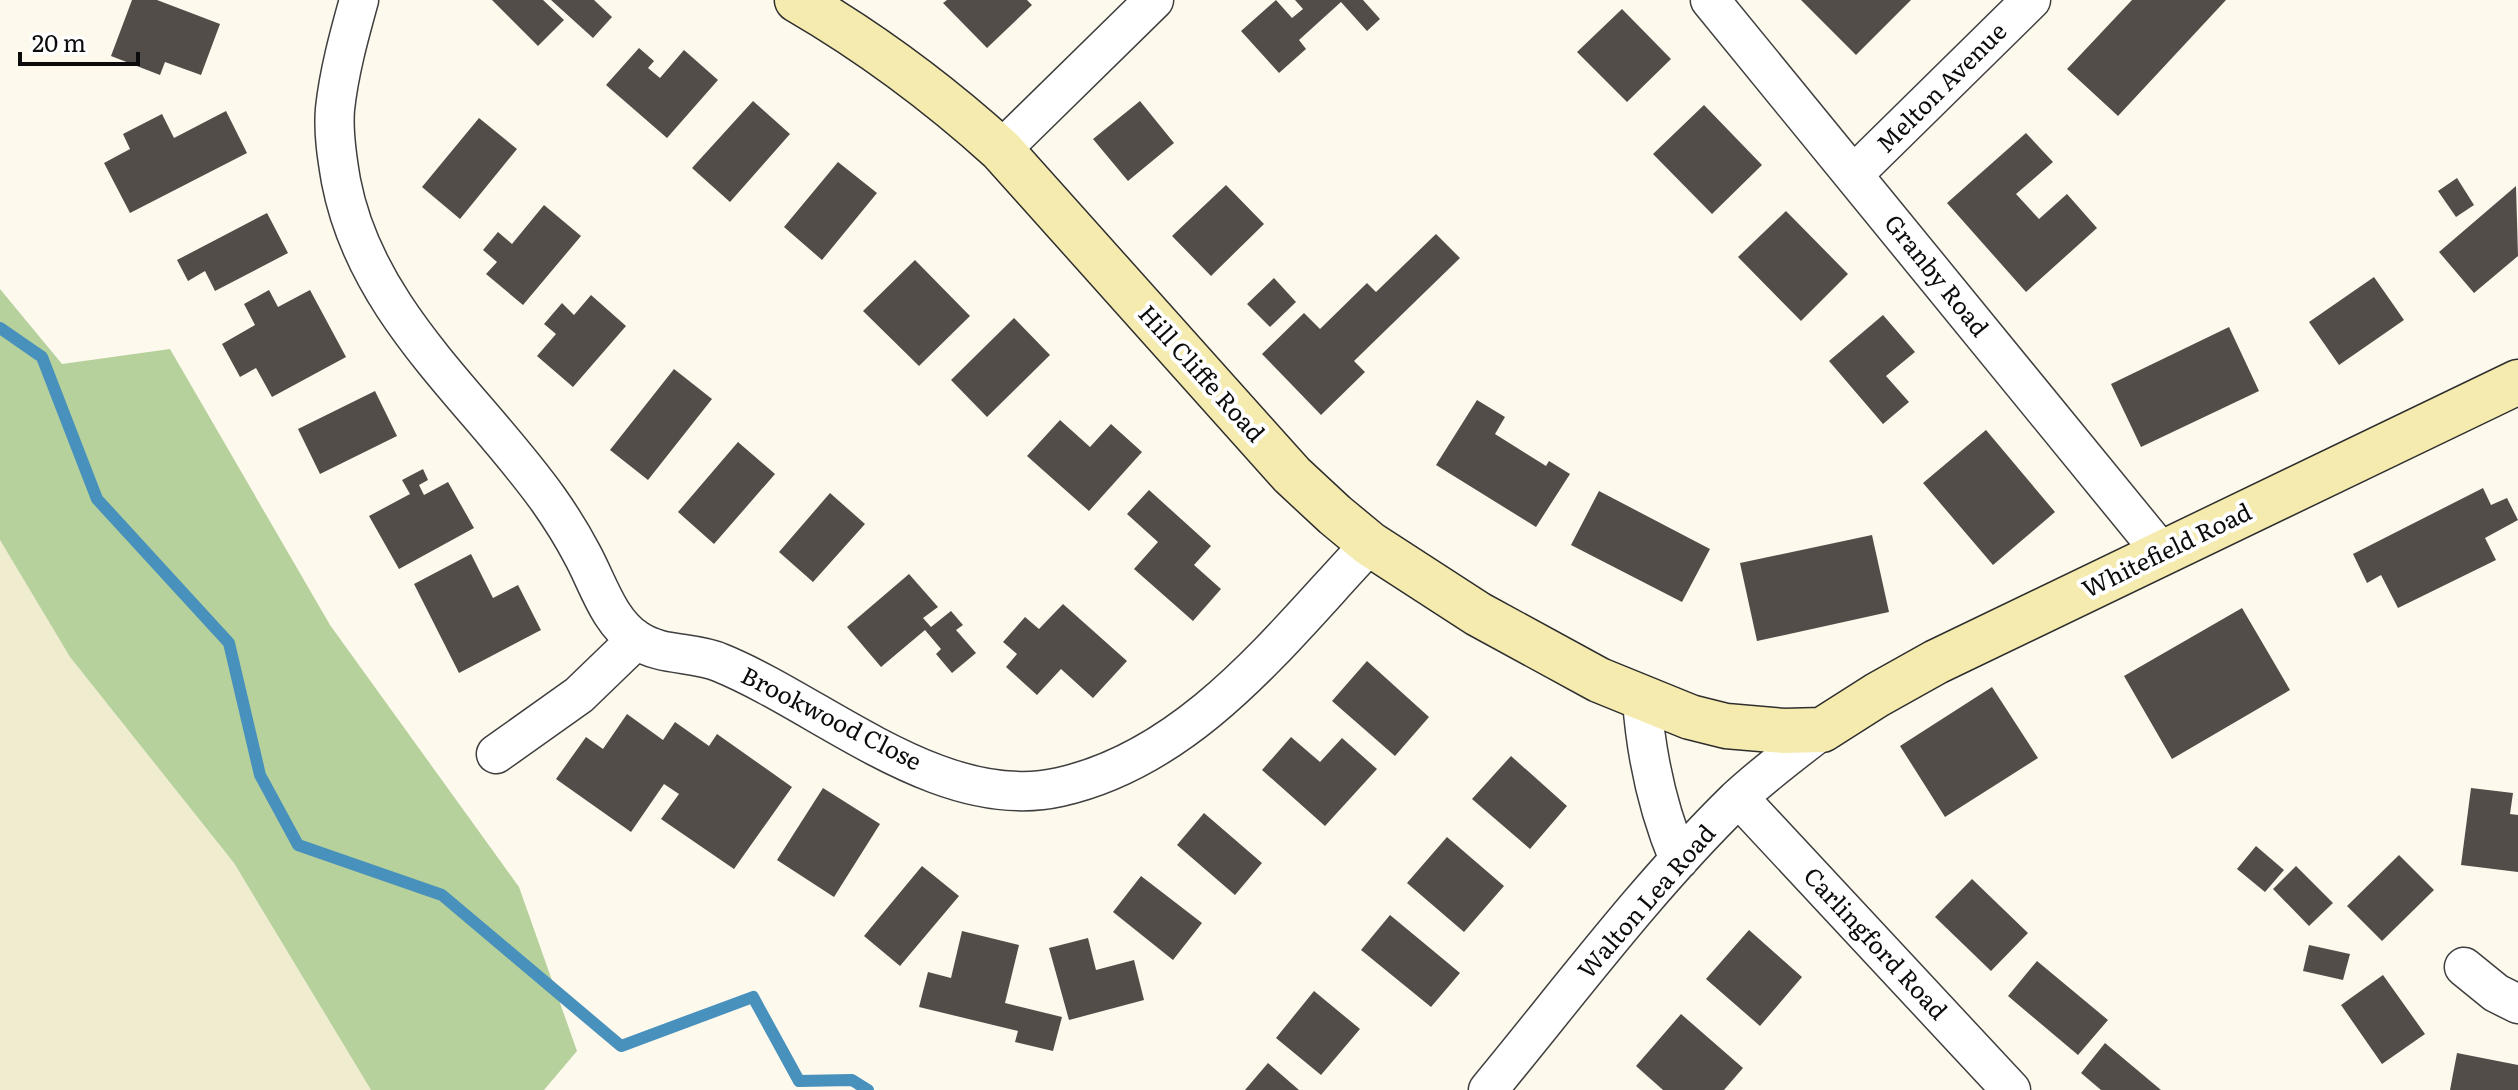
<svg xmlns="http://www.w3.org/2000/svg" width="2518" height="1090" viewBox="0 0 2518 1090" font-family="Literata,serif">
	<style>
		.farmland { fill: #efecd0 }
		.forest { fill: #b6d19c }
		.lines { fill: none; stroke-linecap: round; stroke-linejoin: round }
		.stream { stroke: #4891bc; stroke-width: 12 }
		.building { fill: #534d49 }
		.street-casing { stroke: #3f3f3f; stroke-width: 41 }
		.secondary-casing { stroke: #2e2e2e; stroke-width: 47 }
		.street { stroke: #fff; stroke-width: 38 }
		.secondary { stroke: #f5ebaf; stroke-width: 44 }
		.labels { text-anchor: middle; stroke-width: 8; stroke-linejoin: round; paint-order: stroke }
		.street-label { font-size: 24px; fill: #0c0c0c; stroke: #fff }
	</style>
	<rect width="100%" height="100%" fill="#fdf9ed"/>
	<path class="farmland" d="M0,540L70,657L234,863L371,1090H0Z"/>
	<path class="forest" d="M0,289L62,364L170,349L330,625L519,887L577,1051L544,1090H371L234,863L70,657L0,540Z"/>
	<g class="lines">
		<path class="stream" d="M0,328L42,357L97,499L229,643L260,775L298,845L442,895L621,1046L753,997L799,1081L852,1080L868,1090"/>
	</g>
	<path class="building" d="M132,0H157L220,24L201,75L165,62L160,75L111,56Z
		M492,0H543L564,20L538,46Z
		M551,0H594L612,17L593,38Z
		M947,0H1027L1032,5L987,48L943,3Z
		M1276,0L1292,18L1303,9L1295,0H1363L1380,19L1367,31L1341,2L1299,40L1306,49L1279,73L1241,31Z
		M1801,0H1911L1856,55Z
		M2132,0H2226L2118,116L2067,69Z
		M1622,9L1671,59L1627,102L1577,52Z
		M639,48L654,61L648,68L660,78L684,50L718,80L667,138L606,85Z
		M753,101L790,134L730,202L692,168Z
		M1140,101L1174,143L1128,181L1093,139Z
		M1704,105L1762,165L1712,214L1653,154Z
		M226,111L247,153L130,213L104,163L130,149L123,134L162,114L174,138Z
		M479,118L517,149L460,219L422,187Z
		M2026,133L2053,162L2016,194L2039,219L2067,194L2097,228L2026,292L1947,203Z
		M838,162L877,193L822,260L784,227Z
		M2457,178L2474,205L2456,217L2438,191Z
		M1226,185L1264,224L1211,276L1172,236Z
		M2516,186L2518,256L2474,293L2439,252Z
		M544,205L581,236L523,305L486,274L497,262L483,250L498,232L512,244Z
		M1786,211L1848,274L1801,321L1738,257Z
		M267,213L288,253L215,291L205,271L188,281L177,260Z
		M1436,234L1460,258L1354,361L1365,372L1321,415L1262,354L1304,313L1320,329L1367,283L1376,292Z
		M915,260L970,316L919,366L863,311Z
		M2374,277L2404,320L2339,365L2309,322Z
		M1274,278L1296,302L1270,327L1247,304Z
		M269,290L278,307L310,290L346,357L272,397L256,368L240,377L222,344L255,325L244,304Z
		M591,295L626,326L573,387L537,356L556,334L544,324L562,303L574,315Z
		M1883,315L1915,352L1886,376L1909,402L1883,424L1829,361Z
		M1014,318L1050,355L987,417L951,380Z
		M2229,327L2259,391L2141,447L2111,384Z
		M674,369L712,399L648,480L610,450Z
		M375,391L397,436L320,474L298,429Z
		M1477,400L1505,417L1495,434L1546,466L1549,461L1570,474L1536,527L1436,465Z
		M1060,420L1090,447L1111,424L1142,452L1089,511L1027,456Z
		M1986,430L2055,512L1993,565L1923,483Z
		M738,442L775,474L714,544L678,512Z
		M423,469L428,480L419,485L424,495L448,482L474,528L399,569L369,516L410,494L402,480Z
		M2483,488L2491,505L2507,498L2518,520L2485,538L2496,560L2398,608L2381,575L2367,583L2353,554Z
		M1149,490L1211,546L1194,565L1221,589L1193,621L1134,569L1158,542L1127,514Z
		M1599,491L1710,549L1682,602L1571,545Z
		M830,493L865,524L813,582L779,552Z
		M1872,535L1889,612L1757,641L1740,563Z
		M471,554L493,598L518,585L541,630L459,673L414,584Z
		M909,574L938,607L923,618L931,627L951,611L963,625L956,630L976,653L952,673L936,654L941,649L925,630L881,667L847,627Z
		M1063,604L1127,661L1093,698L1061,669L1037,695L1006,667L1017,654L1003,642L1025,617L1039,629Z
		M2242,608L2290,690L2172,759L2124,676Z
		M1367,661L1429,717L1395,756L1332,701Z
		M1992,687L2038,758L1945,817L1900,746Z
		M627,714L663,740L675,722L709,746L717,734L792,787L734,869L661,819L679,794L664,784L631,832L556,779L586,737L603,749Z
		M1291,737L1320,762L1342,738L1377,769L1325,826L1262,770Z
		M1511,756L1567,806L1530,849L1472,799Z
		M823,788L880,824L834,897L777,860Z
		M2471,788L2513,793L2510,814L2518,815V872L2461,865Z
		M1204,813L1262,863L1235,895L1177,845Z
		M1447,837L1504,886L1464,932L1407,883Z
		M2256,846L2284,870L2265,892L2237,869Z
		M2399,855L2434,890L2382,941L2347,906Z
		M922,866L959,896L900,966L864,936Z
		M2296,866L2333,903L2309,926L2273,889Z
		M1141,876L1202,923L1173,960L1113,912Z
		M1972,879L2028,933L1991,971L1935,917Z
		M1390,915L1460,973L1431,1007L1361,950Z
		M1749,930L1802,977L1760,1026L1706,979Z
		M962,931L1019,945L1005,1003L1062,1017L1053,1051L1015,1042L1018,1031L919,1007L928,972L951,978Z
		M1088,938L1096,970L1134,960L1144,1000L1069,1020L1049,948Z
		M2309,945L2350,954L2343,980L2303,971Z
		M2037,961L2108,1020L2078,1055L2008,996Z
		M2383,975L2425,1034L2382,1064L2341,1005Z
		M1314,991L1360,1029L1321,1075L1276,1038Z
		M1681,1014L1743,1068L1724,1090H1663L1636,1066Z
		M2105,1043L2161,1090H2101L2081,1073Z
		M2457,1053L2518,1065V1090H2450Z
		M1268,1063L1299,1090H1245Z"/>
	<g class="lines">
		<defs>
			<path id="street" d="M359,0C349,36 339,72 335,109C333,133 337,158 341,181C366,312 474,396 548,499C560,516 572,535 582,554C598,583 608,621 637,640C662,657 694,651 721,663C823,705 942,814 1060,787C1193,757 1281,638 1370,544
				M1710,0L2162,553
				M1001,150L1154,0
				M1853,175L2031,0
				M1642,700C1646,754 1658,810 1679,860
				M496,754L579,695L636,640
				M1739,798L2011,1090
				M2464,967L2496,993L2518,1004
				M1488,1090C1569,992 1646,888 1737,799C1764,774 1793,752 1822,730"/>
			<path id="secondary" d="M797,0C871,43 938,93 1001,150L1292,475L1335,515L1370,544L1478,614L1599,680L1690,717L1726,726L1784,731L1822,730L1877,695L1936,662L2518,382"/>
		</defs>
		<use href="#street" class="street-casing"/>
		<use href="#secondary" class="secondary-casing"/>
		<use href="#street" class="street"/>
		<use href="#secondary" class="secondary"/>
	</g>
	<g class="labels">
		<g class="street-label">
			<text transform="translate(1942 88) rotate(-45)" y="8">Melton Avenue</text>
			<text transform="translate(1936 276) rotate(51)" y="8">Granby Road</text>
			<text transform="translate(1201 374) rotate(48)" y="8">Hill Cliffe Road</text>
			<text transform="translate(2167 551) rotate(-26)" y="8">Whitefield Road</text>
			<text transform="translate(831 719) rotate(27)" y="8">Brookwood Close</text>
			<text transform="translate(1647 902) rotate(-49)" y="8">Walton Lea Road</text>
			<text transform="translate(1875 944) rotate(47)" y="8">Carlingford Road</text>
		</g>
	</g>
	<path d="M20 52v12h118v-12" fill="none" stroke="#0c0c0c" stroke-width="4"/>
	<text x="32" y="52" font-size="24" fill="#0c0c0c" stroke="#ffffff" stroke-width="6" paint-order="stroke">20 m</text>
</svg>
